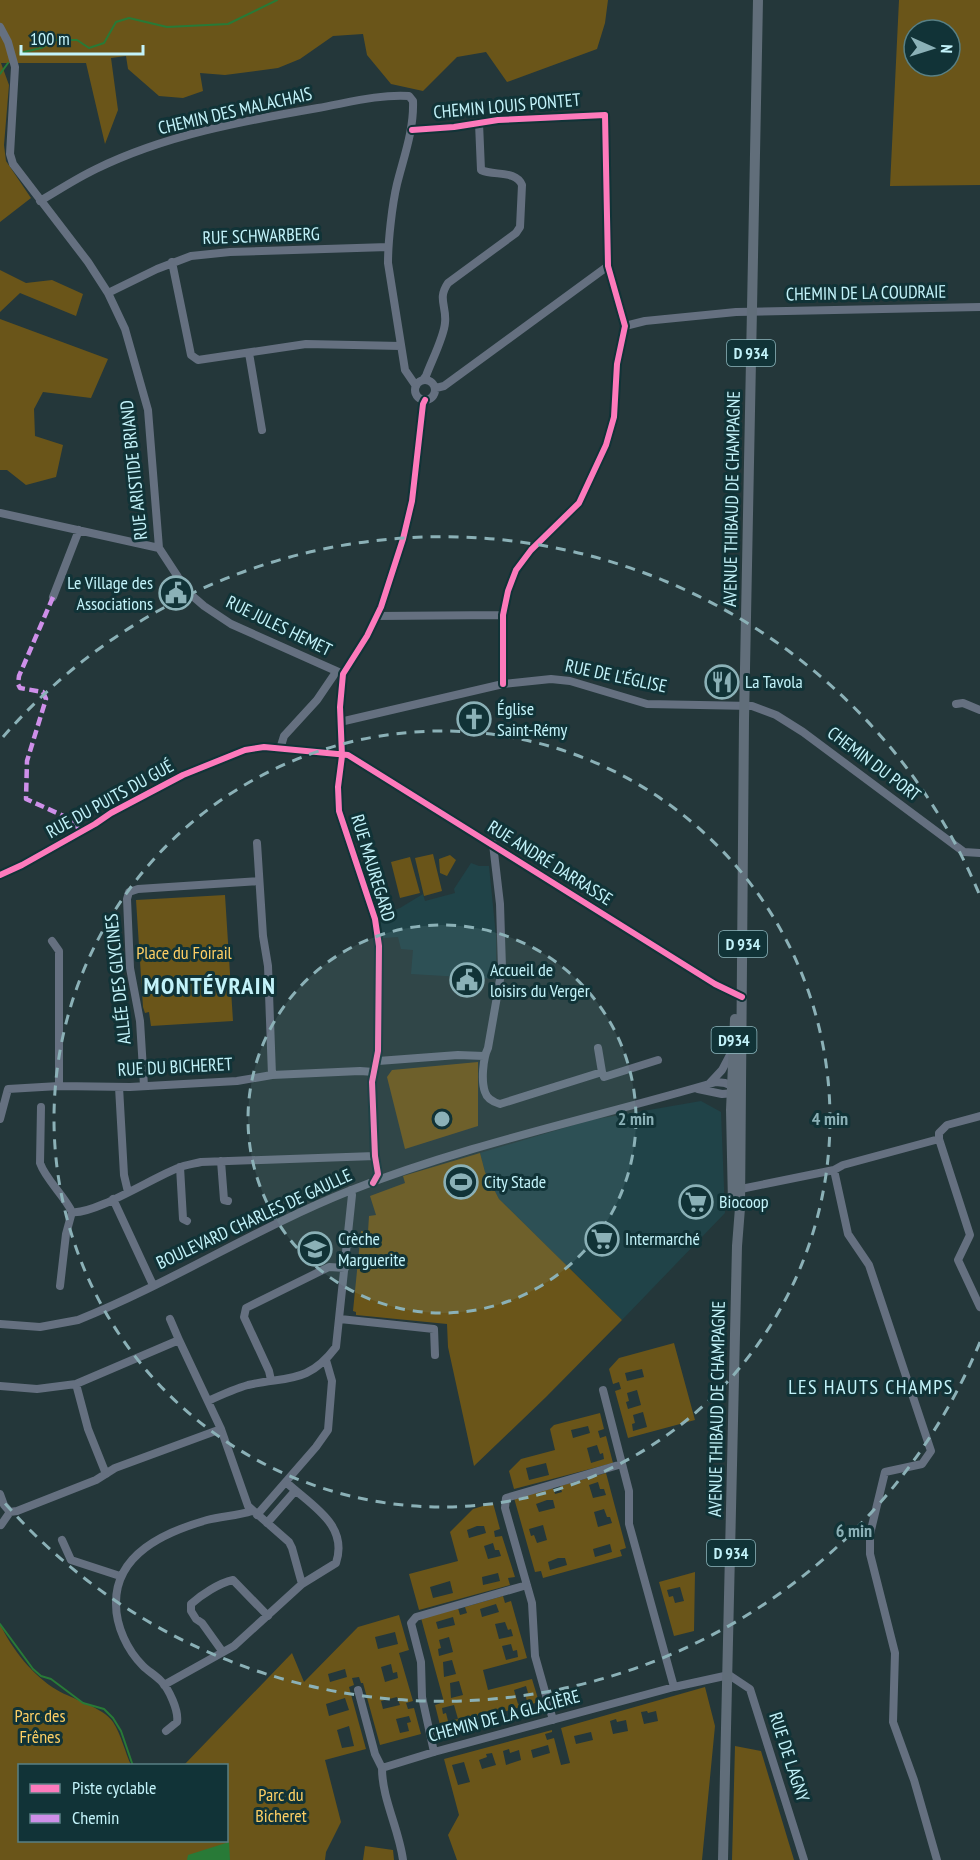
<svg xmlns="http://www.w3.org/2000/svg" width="980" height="1860" viewBox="0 0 980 1860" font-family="'PT Sans Narrow',sans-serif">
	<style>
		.built { fill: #204348 }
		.green { fill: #6a5519; fill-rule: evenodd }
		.water { fill: #287a37 }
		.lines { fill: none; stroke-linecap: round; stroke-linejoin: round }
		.stream { stroke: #287a37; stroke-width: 2 }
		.minor { stroke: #657080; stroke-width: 8 }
		.major { stroke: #616e7a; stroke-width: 10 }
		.quiet { stroke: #ce8fe9; stroke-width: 4.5; stroke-dasharray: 9 4.5; stroke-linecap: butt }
		.cycleway-casing { stroke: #113337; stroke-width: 10 }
		.cycleway { stroke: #fd7abc; stroke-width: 6 }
		.ring { fill: none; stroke: #8bb1b7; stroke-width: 3; stroke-dasharray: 10 8 }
		.labels { text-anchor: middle; stroke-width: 6; stroke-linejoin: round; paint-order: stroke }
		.shield { fill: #113337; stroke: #8eb9c0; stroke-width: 1.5 }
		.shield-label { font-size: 16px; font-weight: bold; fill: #c3f3fa }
		.street-label { font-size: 18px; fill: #c3f3fa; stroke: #113337 }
		.poi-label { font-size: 18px; fill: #c3f3fa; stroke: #113337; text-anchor: start }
		.park-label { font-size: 18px; fill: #fdcf64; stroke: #113337 }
		.neighbourhood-label { font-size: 20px; letter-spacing: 1.5px; fill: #c3f3fa; stroke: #113337 }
		.district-label { font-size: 24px; font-weight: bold; letter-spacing: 1.5px; fill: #c3f3fa; stroke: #113337 }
		.centre { fill: #8bb1b7; stroke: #113337; stroke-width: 3 }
		.ring-label { font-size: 18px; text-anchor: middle; font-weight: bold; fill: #8bb1b7; stroke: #113337; stroke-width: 6; stroke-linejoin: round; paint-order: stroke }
	</style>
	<rect width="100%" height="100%" fill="#24373a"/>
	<path class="built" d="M471,863L479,866H489L496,936V979L411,974L413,950L401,949L398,937L383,938L379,915L400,908L423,894L425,901L455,893L454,889Z
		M701,1101L721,1112L725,1213L622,1320L499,1199L485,1172L480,1153L591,1120Z"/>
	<path class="green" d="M0,0H608L605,23L597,49L507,82L486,52L457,57L423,91L391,84L367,55L363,34L333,36L300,59L278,68L225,75L200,73L203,91L183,98L159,96L128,69L126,56L111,58L118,110L105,144L86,63H1L9,85L4,145L6,161L31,198L0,222Z
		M899,0H980V185L890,186ZM914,30H950V66H914Z
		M0,270L26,283L52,280L83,294L76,316L20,293L0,312Z
		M0,319L108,359L91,398L43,392L34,409L35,436L63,445L56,477L26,485L7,470H0Z
		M433,854L442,891L424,896L415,858Z
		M450,855L456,860L447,876L440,873L439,859Z
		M410,857L420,893L400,898L391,862Z
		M225,895L233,1021L151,1026L149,1012L145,1013L143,1007L136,900Z
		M478,1062V1126L405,1149L387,1077L392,1070Z
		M480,1153L485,1172L499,1199L622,1320L546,1397L474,1466L448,1347L447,1324L356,1315V1312L353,1311L361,1231L368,1232L369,1216L376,1215L370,1196L405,1183L403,1176Z
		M674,1343L695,1420L628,1438L615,1391L621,1389L619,1382L613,1384L609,1369L619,1358ZM642,1369L644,1377L627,1381L625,1373ZM637,1390L641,1405L628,1409L626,1402L629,1401L627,1393ZM643,1412L647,1427L633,1431L632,1424L635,1423L633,1415Z
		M600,1413L604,1429L598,1431L600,1438L606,1436L613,1463L514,1489L509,1471L521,1459L555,1450L550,1429L554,1425ZM588,1426L590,1433L573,1438L571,1430ZM597,1445L600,1454L603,1453L604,1459L591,1463L587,1448ZM546,1463L549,1475L529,1480L526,1468Z
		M606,1473L626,1548L620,1550L622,1556L543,1578L541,1571L535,1572L514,1498L553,1488L555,1494L562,1492L560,1486ZM598,1482L600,1489H604L606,1495L593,1498L589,1485ZM547,1500H553L555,1508L539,1512L536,1504ZM604,1509L607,1517H610L612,1523L598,1527L594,1512ZM543,1525L547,1540L537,1543L534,1535L531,1536L529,1529ZM610,1544L612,1552L595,1557L593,1549ZM558,1558H565L567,1565L550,1570L548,1562Z
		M493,1503L500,1529L494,1531L495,1537L502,1536L515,1577L508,1578L510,1585L419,1610L409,1574L458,1561L450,1532L473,1509ZM477,1526H484L486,1533L469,1538L467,1530ZM493,1543L495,1550H499L501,1556L488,1559L484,1546ZM498,1573L500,1581L483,1585L482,1577ZM450,1581L453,1593L433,1598L430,1587Z
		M695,1572L694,1631L674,1636L659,1582ZM680,1587L684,1601L675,1603L673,1596L669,1597L667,1590Z
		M503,1596L505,1603L511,1601L527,1658L483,1670L488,1690L532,1679L539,1702L441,1729L435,1705L444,1702L421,1618L458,1608L460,1615L467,1613L465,1607ZM496,1604L499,1612L482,1617L480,1609ZM453,1617L455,1625L438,1629L436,1622ZM505,1622L508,1630L511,1629L513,1636L499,1639L495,1624ZM449,1637L453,1652L439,1656L438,1649L441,1648L439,1640ZM511,1644L513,1651L517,1650L518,1657L506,1660L502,1646ZM452,1660L456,1674L444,1677L443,1662ZM459,1681L463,1695L451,1698L450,1683ZM526,1686L528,1693L525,1694L527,1701L518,1704L514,1690ZM454,1705L458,1719L448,1721L446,1713L443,1714L442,1708Z
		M399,1615L409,1650L399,1653L413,1701L406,1703L408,1709L414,1708L421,1734L380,1745L363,1683H361L359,1677L352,1678L354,1685L349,1687L366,1749L325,1760L341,1822L326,1852L325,1860H0V1624C12,1649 33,1676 57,1690C72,1699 104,1708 113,1722C121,1734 125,1752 131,1765L20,1766V1840H226V1766L184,1765L292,1653L304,1682L358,1627ZM395,1632L398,1644L378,1649L375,1637ZM391,1664L393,1673L397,1672L398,1678L385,1682L381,1667ZM345,1669L347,1677L330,1682L328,1674ZM397,1697L400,1705L383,1709L381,1701ZM345,1698L349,1710L329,1716L326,1704ZM409,1716L411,1722L407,1723L409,1731L400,1733L396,1719ZM349,1726L354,1746L342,1748L337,1730Z
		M705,1687L715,1726L702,1860H457L448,1835L459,1815L444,1759L552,1730V1732L545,1734L547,1740L554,1738L561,1765L570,1763L561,1728ZM647,1711L648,1713L656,1711L658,1721L644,1724L641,1712ZM616,1719L617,1722L626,1720L628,1731L613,1734L610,1721ZM591,1732L593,1740L576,1744L574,1736ZM548,1745L550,1753L533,1758L531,1750ZM509,1749L510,1753L519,1750L521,1760L506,1765L503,1751ZM492,1753L496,1765L482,1769L479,1760L487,1757L486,1754ZM464,1762L470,1782L458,1785L452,1765Z
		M735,1746L761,1751L794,1860H732Z
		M365,1846L393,1850L394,1860H363Z"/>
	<path class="water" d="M229,1842L230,1860H187L188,1855Z"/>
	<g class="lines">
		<path class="stream" d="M20,53L41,48L56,40H77L89,48L104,43L116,22L129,18L167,27L228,24L277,0
			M0,74L8,63
			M0,1624L33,1669L41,1676L51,1679L83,1703L104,1709L113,1718L121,1731L133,1766"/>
		<path class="minor" d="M0,27L8,42L15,67L10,154L13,164L88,262L108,293L125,329L148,410L159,548L178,577L189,593L204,606L231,624L343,674
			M412,130L454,127L498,120L605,115L608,266L625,326L617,364L614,417L606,445L579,503L531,550L516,570L508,591L503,615V684
			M40,201C59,190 77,178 96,169C165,135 243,121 318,108C347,103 379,94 409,96L413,101C414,130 404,156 397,184C392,205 388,242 388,263L405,370L416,386
			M172,262L191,355L198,360L306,344L401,346
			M108,293L157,269L191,256L230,252L388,247
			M625,326L645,321L736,312L980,307
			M249,353L262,430
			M415 390a10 10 0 1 1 20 0a10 10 0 1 1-20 0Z
			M423,380L426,376C431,362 444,337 445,323C447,306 437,299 448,283L516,233L520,227L522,185C516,170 494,176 481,170L479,123
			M436,388L444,386L608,266
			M0,513L159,548
			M53,597L79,530
			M377,616L503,615
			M956,704L963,703L980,710
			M340,722L503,684L551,679L570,681L647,704L752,706L776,715L803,732L964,852L980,853
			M280,749L284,736L317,700L336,672
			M257,843L263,936L268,966L272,1075
			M493,844L500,904L502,968L488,1048C483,1058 481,1081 485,1092C487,1099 493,1102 500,1104L602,1072L604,1077L658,1060
			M0,875L22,865L95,824L111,813L183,775L245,750L264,747L348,755L715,984L742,997
			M52,941L59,951V1086
			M598,1048L602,1072
			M378,1061L458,1055L484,1056
			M709,1084L722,1070L732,1051
			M144,1086L140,1021L130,968L127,899L129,892L138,889L259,881
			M119,1087L124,1175L128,1192
			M698,1089L722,1094L735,1093
			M41,1107L40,1163C46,1180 64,1195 72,1212C94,1215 154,1177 178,1168C185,1165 193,1164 201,1162L375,1156
			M0,1119L8,1089L59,1086L130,1087L237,1081L272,1075L360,1071L374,1072
			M939,1139L970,1235L958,1260L980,1307
			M221,1161L224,1200L228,1201
			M180,1167L183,1219L187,1221
			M834,1170L848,1234L869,1265L931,1451L922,1464L885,1472L870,1534V1554L895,1653L893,1722L914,1780L937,1860
			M373,1183L378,1174L375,1156L372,1082L378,1051L379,946L375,919L339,811L338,787L342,756L340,707L343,674L367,636L381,607L403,539L412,501L423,404L425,400
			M736,1190L834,1170L843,1165L939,1139V1133L947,1125L980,1116
			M113,1199L153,1285
			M60,1286L66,1234L72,1212
			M170,1319L179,1340
			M340,1319L434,1329L435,1355
			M0,1324L40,1327L78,1320C171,1283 256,1228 349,1191C468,1144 594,1118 716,1082L725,1083L737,1088
			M271,1380L269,1371L244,1317L246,1308L329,1267L345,1268
			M76,1384L88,1429L106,1474
			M0,1386L37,1389L76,1384L179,1340L221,1429L248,1506L289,1542L292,1548L302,1584
			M603,1390L629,1491V1524L674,1687
			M208,1401C221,1395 234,1389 248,1385C288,1376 308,1384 336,1347L352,1195L351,1190
			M0,1494L4,1505L10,1512L17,1511L96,1480L115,1468L221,1429
			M257,1515L316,1447L328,1430L332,1381L326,1360
			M267,1523L295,1491
			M1,1525L10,1512
			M62,1540L71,1560L120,1576
			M222,1651L202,1623L196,1619L191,1611V1604C201,1595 219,1583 233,1580L268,1616
			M164,1685L234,1646L302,1584L336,1563C349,1524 310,1505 286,1482
			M358,1690L375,1754L382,1768
			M553,1720L535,1656L532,1603L505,1508L506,1498L622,1464
			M166,1731L177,1722C179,1711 169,1689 161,1681C155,1675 148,1671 143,1666C127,1650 116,1626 116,1604C115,1554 165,1532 207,1520C222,1516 237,1516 252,1511
			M434,1752L422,1697L421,1662L411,1623L416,1617L527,1585
			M403,1860C399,1829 382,1799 382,1768L434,1752L674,1687L729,1675L750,1689L804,1860"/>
		<path class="major" d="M733,1204L731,1110L735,1019
			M723,1860L737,1246L740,1208L744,720L758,0"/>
		<path class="quiet" d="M53,597L19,676L18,684L20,688L43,692L46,699L27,761L26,799L66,817L82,831"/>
		<defs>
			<path id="cycleway" d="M412,130L454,127L498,120L605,115L608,266L625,326L617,364L614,417L606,445L579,503L531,550L516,570L508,591L503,615V684
				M0,875L22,865L95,824L111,813L183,775L245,750L264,747L348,755L715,984L742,997
				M373,1183L378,1174L375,1156L372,1082L378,1051L379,946L375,919L339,811L338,787L342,756L340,707L343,674L367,636L381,607L403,539L412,501L423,404L425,400"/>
		</defs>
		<use href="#cycleway" class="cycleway-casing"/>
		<use href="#cycleway" class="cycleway"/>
	</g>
	<circle cx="442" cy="1119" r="194" fill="#8bb1b7" fill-opacity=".12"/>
	<g class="ring">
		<circle cx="442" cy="1119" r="194"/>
		<circle cx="442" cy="1119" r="388"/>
		<path d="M980 1342A582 582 0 0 1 3 1501M3 737A582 582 0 0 1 980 896"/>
	</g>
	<defs>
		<symbol id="civic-ring" viewBox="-11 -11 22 22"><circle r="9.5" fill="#113337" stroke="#8bb1b7" stroke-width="1.5"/><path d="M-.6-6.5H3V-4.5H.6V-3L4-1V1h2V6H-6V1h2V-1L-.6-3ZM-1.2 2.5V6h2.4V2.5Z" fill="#8bb1b7"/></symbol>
		<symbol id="restaurant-ring" viewBox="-11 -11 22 22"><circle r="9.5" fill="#113337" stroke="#8bb1b7" stroke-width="1.5"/><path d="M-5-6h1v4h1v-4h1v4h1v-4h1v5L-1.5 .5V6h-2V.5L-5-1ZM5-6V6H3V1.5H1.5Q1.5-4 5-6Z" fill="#8bb1b7"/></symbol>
		<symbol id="church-ring" viewBox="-11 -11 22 22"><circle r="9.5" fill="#113337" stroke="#8bb1b7" stroke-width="1.5"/><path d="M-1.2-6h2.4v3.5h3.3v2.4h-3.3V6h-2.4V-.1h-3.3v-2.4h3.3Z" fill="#8bb1b7"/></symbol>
		<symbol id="stadium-ring" viewBox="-11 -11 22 22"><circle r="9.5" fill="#113337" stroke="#8bb1b7" stroke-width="1.5"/><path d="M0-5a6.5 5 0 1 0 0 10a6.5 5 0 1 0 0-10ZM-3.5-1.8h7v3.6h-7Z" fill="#8bb1b7"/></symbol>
		<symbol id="supermarket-ring" viewBox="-11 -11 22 22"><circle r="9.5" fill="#113337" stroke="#8bb1b7" stroke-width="1.5"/><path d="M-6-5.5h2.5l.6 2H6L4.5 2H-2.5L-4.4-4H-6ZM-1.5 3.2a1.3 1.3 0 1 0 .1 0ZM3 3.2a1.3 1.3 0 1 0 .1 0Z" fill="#8bb1b7"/></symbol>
		<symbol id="school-ring" viewBox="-11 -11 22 22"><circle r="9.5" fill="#113337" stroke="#8bb1b7" stroke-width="1.5"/><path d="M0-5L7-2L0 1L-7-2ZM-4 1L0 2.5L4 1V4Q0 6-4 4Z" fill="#8bb1b7"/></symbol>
	</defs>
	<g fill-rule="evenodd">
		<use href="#civic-ring" x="157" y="574" width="38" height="38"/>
		<use href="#restaurant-ring" x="703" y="663" width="38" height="38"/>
		<use href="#church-ring" x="455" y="700" width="38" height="38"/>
		<use href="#civic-ring" x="448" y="961" width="38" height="38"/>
		<use href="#stadium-ring" x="442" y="1163" width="38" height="38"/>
		<use href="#supermarket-ring" x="677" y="1183" width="38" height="38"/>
		<use href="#supermarket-ring" x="583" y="1220" width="38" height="38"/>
		<use href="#school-ring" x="296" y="1230" width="38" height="38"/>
	</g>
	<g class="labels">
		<g class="shield">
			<rect x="727" y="340" width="48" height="26" rx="4.5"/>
			<rect x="719" y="931" width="48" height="26" rx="4.5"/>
			<rect x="711.5" y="1027" width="45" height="26" rx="4.5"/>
			<rect x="707" y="1540" width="48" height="26" rx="4.5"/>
		</g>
		<g class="shield-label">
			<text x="751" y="359">D 934</text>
			<text x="743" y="950">D 934</text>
			<text x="734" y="1046">D934</text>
			<text x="731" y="1559">D 934</text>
		</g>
		<g class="street-label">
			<text transform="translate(507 106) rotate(-5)" y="6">CHEMIN LOUIS PONTET</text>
			<text transform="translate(235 111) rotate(-13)" y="6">CHEMIN DES MALACHAIS</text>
			<text transform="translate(261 236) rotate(-2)" y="6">RUE SCHWARBERG</text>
			<text transform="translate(866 293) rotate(-1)" y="6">CHEMIN DE LA COUDRAIE</text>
			<text transform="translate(134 470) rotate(-96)" y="6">RUE ARISTIDE BRIAND</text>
			<text transform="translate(732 499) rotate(-89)" y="6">AVENUE THIBAUD DE CHAMPAGNE</text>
			<text transform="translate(279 626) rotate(26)" y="6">RUE JULES HEMET</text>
			<text transform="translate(616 676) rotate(12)" y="6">RUE DE L'ÉGLISE</text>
			<text transform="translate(874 764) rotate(37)" y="6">CHEMIN DU PORT</text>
			<text transform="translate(110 799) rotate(-29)" y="6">RUE DU PUITS DU GUÉ</text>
			<text transform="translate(550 863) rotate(32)" y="6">RUE ANDRÉ DARRASSE</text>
			<text transform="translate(373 868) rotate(73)" y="6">RUE MAUREGARD</text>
			<text transform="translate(118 979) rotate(-96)" y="6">ALLÉE DES GLYCINES</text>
			<text transform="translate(175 1067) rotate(-3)" y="6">RUE DU BICHERET</text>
			<text transform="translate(254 1219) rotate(-25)" y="6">BOULEVARD CHARLES DE GAULLE</text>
			<text transform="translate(717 1409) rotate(-89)" y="6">AVENUE THIBAUD DE CHAMPAGNE</text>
			<text transform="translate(504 1716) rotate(-15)" y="6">CHEMIN DE LA GLACIÈRE</text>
			<text transform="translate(789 1757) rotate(72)" y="6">RUE DE LAGNY</text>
		</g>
		<g class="poi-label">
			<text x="153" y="589" text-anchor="end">Le Village des<tspan x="153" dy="21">Associations</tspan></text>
			<text x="745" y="688">La Tavola</text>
			<text x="497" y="715">Église<tspan x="497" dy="21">Saint-Rémy</tspan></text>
			<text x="490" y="976">Accueil de<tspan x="490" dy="21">loisirs du Verger</tspan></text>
			<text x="484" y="1188">City Stade</text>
			<text x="719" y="1208">Biocoop</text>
			<text x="338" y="1245">Crèche<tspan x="338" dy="21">Marguerite</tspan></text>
			<text x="625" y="1245">Intermarché</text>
		</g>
		<g class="park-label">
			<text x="184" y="959">Place du Foirail</text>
			<text x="40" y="1722">Parc des<tspan x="40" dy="21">Frênes</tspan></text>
			<text x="281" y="1801">Parc du<tspan x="281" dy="21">Bicheret</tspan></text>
		</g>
		<g class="neighbourhood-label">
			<text x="871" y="1394">LES HAUTS CHAMPS</text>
		</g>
		<g class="district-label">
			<text x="210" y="994">MONTÉVRAIN</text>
		</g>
	</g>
	<circle cx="442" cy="1119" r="9" class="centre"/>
	<g class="ring-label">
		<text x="636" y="1125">2 min</text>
		<text x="830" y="1125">4 min</text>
		<text x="854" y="1537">6 min</text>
	</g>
	<rect x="18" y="1764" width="210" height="78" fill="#113337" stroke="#588085" stroke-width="1.5"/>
	<rect x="30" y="1784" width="30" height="9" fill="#fd7abc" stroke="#588085" stroke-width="1.5"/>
	<text x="72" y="1794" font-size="18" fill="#c3f3fa">Piste cyclable</text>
	<rect x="30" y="1814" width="30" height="9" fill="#ce8fe9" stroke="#588085" stroke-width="1.5"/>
	<text x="72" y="1824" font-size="18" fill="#c3f3fa">Chemin</text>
	<g transform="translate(932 48) rotate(93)"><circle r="28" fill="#113337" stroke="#588085" stroke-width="1.5"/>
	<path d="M0-4.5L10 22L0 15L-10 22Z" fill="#8bb1b7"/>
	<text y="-9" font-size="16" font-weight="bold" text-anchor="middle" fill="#c3f3fa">N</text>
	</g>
	<path d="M21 45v9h122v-9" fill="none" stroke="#c3f3fa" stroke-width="3"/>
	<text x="30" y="45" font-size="18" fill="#c3f3fa" stroke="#113337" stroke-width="4.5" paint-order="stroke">100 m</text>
</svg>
